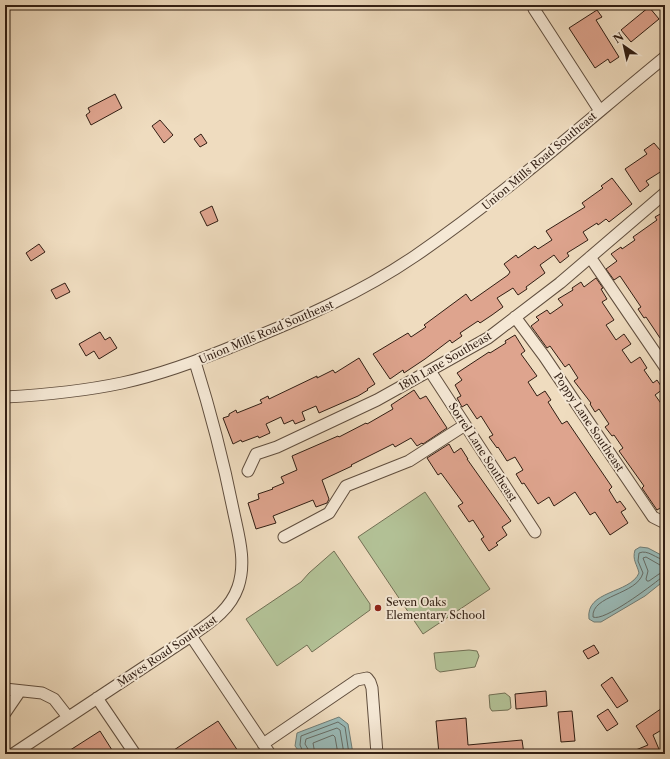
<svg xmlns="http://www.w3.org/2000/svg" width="670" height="759" viewBox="0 0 670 759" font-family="'Libre Caslon Text',serif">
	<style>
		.green { fill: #b3c297; stroke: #727055 }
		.water { fill: #9abab7; stroke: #707c75 }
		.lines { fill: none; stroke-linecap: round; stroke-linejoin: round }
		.shore { stroke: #666c65; stroke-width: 1 }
		.building { fill: #dea48e; stroke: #311e13 }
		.minor-casing { stroke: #604e3e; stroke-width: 13 }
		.minor { stroke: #f5e8d5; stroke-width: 11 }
		.poi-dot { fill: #8f2418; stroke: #f5e8d5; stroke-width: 1.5 }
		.labels { text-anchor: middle; stroke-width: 4; stroke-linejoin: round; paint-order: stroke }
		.street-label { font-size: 11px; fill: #311e13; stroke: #f5e8d5 }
		.poi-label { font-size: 11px; fill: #311e13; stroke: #f5e8d5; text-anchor: start }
	</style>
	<rect width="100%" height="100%" fill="#efdcbf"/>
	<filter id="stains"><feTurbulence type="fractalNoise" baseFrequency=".005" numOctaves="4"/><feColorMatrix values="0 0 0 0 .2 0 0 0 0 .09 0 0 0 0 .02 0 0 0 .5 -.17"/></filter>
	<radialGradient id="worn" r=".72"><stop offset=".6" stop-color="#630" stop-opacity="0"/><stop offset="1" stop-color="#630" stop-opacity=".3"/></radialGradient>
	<path class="green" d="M425,492L490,589L423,634L358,537Z
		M334,551L370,604V610L312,652L307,645L277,666L246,619L301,582L309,573Z
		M469,650L477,651L479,656L475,667L440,672L436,669L434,653Z
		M505,693L510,697L511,708L508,710L492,711L490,708L489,695Z"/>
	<path class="water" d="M640,547L648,548L665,557V580L645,596L601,622H594L589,619C585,590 630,594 639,573C637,564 632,560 635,550Z
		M339,717L348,724L353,754H301L295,746L297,733Z"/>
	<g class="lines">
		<path class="shore" d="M665,560C656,559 648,549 639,553L638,561L643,573C637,595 591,595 593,617C604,622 651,586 661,578L665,577
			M665,565H660L646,557L643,558L648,571L646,579L647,581H649L659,574L665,572
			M304,754L300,745L301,736L338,722L345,727L349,754
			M309,754L308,749L305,744L306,739L337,728L340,730L344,754
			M315,754L313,743L333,735L335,737L338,754"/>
	</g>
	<path class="building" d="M649,7L659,19L631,42L621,30Z
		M597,10L602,17L596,20L619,57L610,63L608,59L595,68L569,28Z
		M115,94L122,108L91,125L86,115L90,112L88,108Z
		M160,120L173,135L164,143L152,126Z
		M201,134L207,143L200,147L194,139Z
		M654,143L660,150L665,147V169L646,181L649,185L640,192L625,169L647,154L644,150Z
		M612,178L632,204L609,222L606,219L598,225L597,223L583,232L588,240L567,253L569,256L560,263L554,255L540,265L545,273L526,287L527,289L518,295L513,288L497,298L503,307L492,315L480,323L478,321L460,333L462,336L452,343L450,340L425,359L404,373L403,370L390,379L373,354L408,333L411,337L426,327L424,325L466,294L471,301L508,275L510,272L504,264L516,255L518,258L535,246L538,249L552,240L546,231L585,207L582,203L603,188L601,186Z
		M212,206L218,221L207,226L200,212Z
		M662,213L664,216H665V335L660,338L646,317L644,318L638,309L641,307L620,276L614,280L606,269L617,261L611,254L621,247L622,249L635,240L633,237L657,220L655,217Z
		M39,244L45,252L31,261L26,253Z
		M596,278L603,288L601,289L607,299L602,302L614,320L606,325L616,340L624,334L631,344L622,350L631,363L640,357L647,368L644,370L653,383L657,380L663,389L655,395L665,409V505L657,510L642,488L644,486L619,451L623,448L614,435L612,436L605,427L609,424L599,409L595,412L590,404L591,403L574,381L578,378L569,364L565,367L550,346L547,348L531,326L539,320L536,317L547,310L550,314L563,305L558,299L573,290L572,288L581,282L584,287Z
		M65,283L70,292L56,299L51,290Z
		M100,332L105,340L110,337L117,348L99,359L94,351L86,356L79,344Z
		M515,335L525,351L521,354L537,376L528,382L537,396L545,391L551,400L548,402L562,424L567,421L612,487L609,490L617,503L620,501L626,509L621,512L628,523L610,535L595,512L590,515L575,492L554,506L549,497L538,504L524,483L522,484L516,474L523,470L515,457L507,461L498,447L497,448L489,437L493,435L481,416L477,419L467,404L462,407L457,398L461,396L455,385L462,380L457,373L489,352L490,353L506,343L505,341Z
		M359,358L375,384L367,389L368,390L358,396L319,413L316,406L302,412L305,420L295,424L293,420L284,424L281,417L266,424L270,433L259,438L258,436L242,442L241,440L233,444L223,418L229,416V414L236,410L237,413L262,403L260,400L268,396L269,399L317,376V378L333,370L335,373Z
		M414,390L420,399L426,396L447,428L423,444L422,443L417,446L411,438L395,447L393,444L351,465L352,466L322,480L329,499L327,503L316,507L313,500L273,516L276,523L256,529L248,503L259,499L258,494L273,489L272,488L284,483L281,477L297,470L292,456L338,436L339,437L366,423L367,424L393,409L391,405Z
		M449,444L454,453L461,448L468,459H467L511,521L502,527L507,535L496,543L498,545L489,551L481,539L484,537L473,520L469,522L458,506L463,503L441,473L438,475L427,458Z
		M594,645L599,653L588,659L583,651Z
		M612,677L628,701L617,708L601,685Z
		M546,691L547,706L516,709L515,694Z
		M665,706V728L653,735L661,754H626L648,745L636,726Z
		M608,709L618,724L607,731L597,716Z
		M572,711L575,741L561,742L558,712Z
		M466,718L468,745L522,740L524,754H439L436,721Z
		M218,721L240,754H168L198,734Z
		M100,731L112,750L106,754H64Z"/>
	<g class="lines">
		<defs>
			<path id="minor" d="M534,9L600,111
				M590,257L665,367
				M515,317L544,356L653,517L665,523
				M430,371L535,532
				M5,397C44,395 84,391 122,383C163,374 203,359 241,343C301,319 361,293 415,256C503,196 582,125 665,57
				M248,471L256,454L277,447L377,400L488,338L560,283L665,193
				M284,537L329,513L346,486L409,461L465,425
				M191,636L270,754
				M5,689L42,693L54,699L68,717
				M97,698L135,754
				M5,713L20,691
				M263,744L357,680L367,678L370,682L372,688L377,754
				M13,754L191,636C211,622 230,610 238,587C247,561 238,534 233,509C223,459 210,410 195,362"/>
		</defs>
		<use href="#minor" class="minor-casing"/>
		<use href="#minor" class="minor"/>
	</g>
	<circle class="poi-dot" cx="378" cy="608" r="4"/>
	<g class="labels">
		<g class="street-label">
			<text transform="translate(539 161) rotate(-40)" y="4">Union Mills Road Southeast</text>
			<text transform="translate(266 332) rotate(-23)" y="4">Union Mills Road Southeast</text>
			<text transform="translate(445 361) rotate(-30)" y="4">18th Lane Southeast</text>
			<text transform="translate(589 422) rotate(56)" y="4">Poppy Lane Southeast</text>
			<text transform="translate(483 452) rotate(57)" y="4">Sorrel Lane Southeast</text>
			<text transform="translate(167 651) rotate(-34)" y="4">Mayes Road Southeast</text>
		</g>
		<g class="poi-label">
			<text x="386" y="606">Seven Oaks<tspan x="386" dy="13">Elementary School</tspan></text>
		</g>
	</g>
	<rect width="670" height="759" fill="none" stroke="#efdcbf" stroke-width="20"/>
	<rect x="6" y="6" width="658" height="747" fill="none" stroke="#311e13" stroke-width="2"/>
	<rect x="10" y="10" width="650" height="739" fill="none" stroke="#311e13"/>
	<g transform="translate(624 46) rotate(326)" stroke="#f5e8d5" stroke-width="3" paint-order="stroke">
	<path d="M0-3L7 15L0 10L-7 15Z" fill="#311e13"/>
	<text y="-6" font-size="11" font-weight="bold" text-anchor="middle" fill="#311e13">N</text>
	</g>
	<rect width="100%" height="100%" filter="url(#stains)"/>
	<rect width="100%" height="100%" fill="url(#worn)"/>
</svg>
